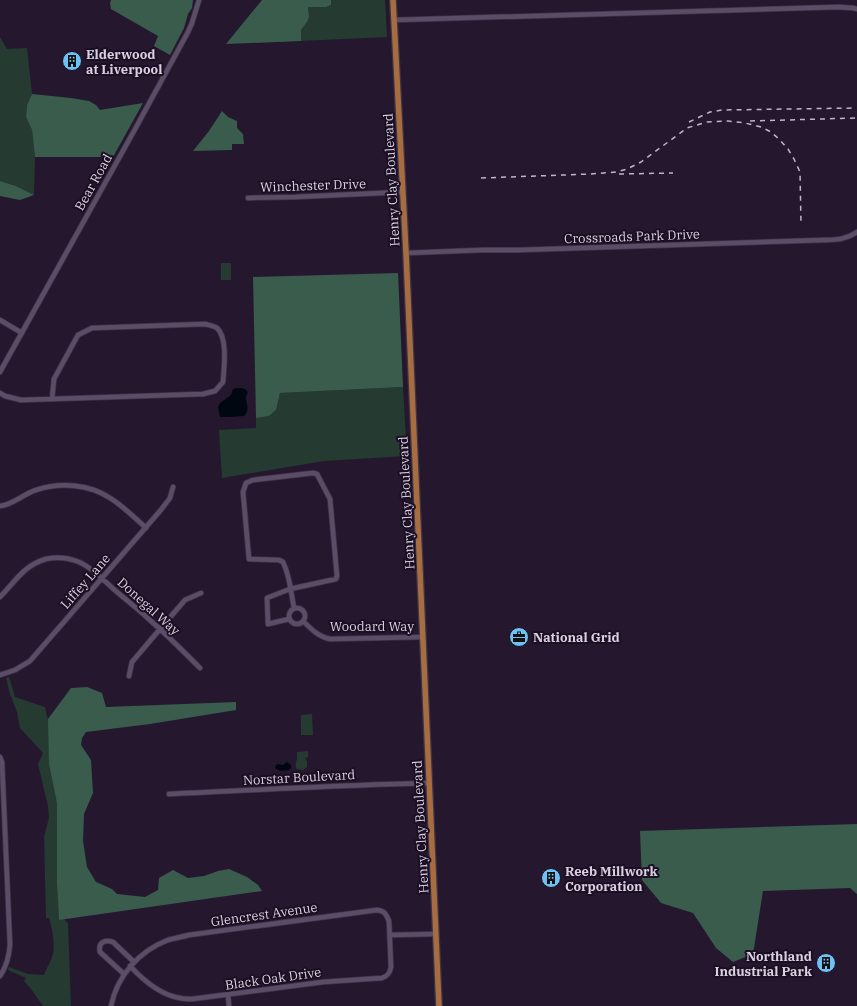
<svg xmlns="http://www.w3.org/2000/svg" width="857" height="1006" viewBox="0 0 857 1006" font-family="'IBM Plex Serif',serif">
	<style>
		.green { fill: #253a30 }
		.forest { fill: #395c4d }
		.water { fill: #000711 }
		.lines { fill: none; stroke-linecap: round; stroke-linejoin: round }
		.minor-casing { stroke: #3f3446; stroke-width: 6 }
		.major-casing { stroke: #3f3446; stroke-width: 8 }
		.minor { stroke: #5b4d67; stroke-width: 4.5 }
		.major { stroke: #a76c3f; stroke-width: 5.5 }
		.rail { stroke: #bfb6c7; stroke-width: 1.5; stroke-dasharray: 5 5; stroke-linecap: butt }
		.labels { text-anchor: middle; stroke-width: 4; stroke-linejoin: round; paint-order: stroke }
		.poi-label { font-size: 13px; font-weight: bold; fill: #d9d0e0; stroke: #1b0f24; text-anchor: start }
		.street-label { font-size: 13px; fill: #d9d0e0; stroke: #1b0f24 }
	</style>
	<rect width="100%" height="100%" fill="#25182e"/>
	<path class="green" d="M331,0H385L387,37L301,41V30C308,20 309,19 308,6L326,7L331,5Z
		M0,37L7,49L27,48L32,94L27,105L26,117L32,130L35,157L34,195L16,186L0,181Z
		M221,263H231V280H221Z
		M403,387L407,456L324,461L222,478L219,430L256,428V418L269,416L276,410L280,393Z
		M9,677L15,697L45,707L52,737L59,798L62,916L68,924L71,1006H43L31,989L24,981L26,978L8,970L9,967L28,974L44,975C46,969 50,963 52,957C56,947 52,928 49,918H46L44,837L49,818L48,806L38,764L43,753L20,728L17,712L10,694L6,678Z
		M312,714L313,735H301V715Z
		M308,751V757L305,758L307,761V767L303,770L297,769C294,764 297,762 297,757C297,755 297,754 297,752Z"/>
	<path class="forest" d="M111,0H193L192,8L188,14L184,28L170,55L154,46L158,36L111,9L110,3Z
		M262,0H331V5L326,7H308L309,17L307,22L301,30V41L226,44Z
		M32,94L71,98L89,101L96,105L100,110L143,103L113,157H35L32,130L26,117L27,105Z
		M222,111L228,117L237,121V128L243,134L244,144H232V150L193,151L209,131Z
		M0,181L16,186L34,195L20,200L0,196Z
		M398,273L403,387L280,393L276,410L269,416L256,418L253,277Z
		M87,687L102,693L106,707L236,702V710L150,724L86,732L82,738L81,745L91,760L93,793L84,814L83,841L87,867L96,882L112,889L117,894L145,897L158,890L159,878L173,870L188,878L204,876L218,871L229,869L247,877L258,885L262,891L59,920L58,897L57,885V803L49,764L48,719L71,688Z
		M857,824V894L850,888L763,891L753,954L733,962L716,948L693,913L661,903L642,880L640,831Z"/>
	<path class="water" d="M237,388C242,388 245,388 248,392C247,393 246,398 246,399C247,407 250,409 244,416L232,417H220L218,407L220,403L231,395L233,389Z
		M287,762L291,765V768L289,770L280,771L275,768L276,765L278,764L283,765Z"/>
	<g class="lines">
		<defs>
			<path id="minor" d="M394,20L838,7L853,8L857,9
				M248,198L295,197L403,192
				M406,253L483,250H519L825,240C837,240 847,239 857,232
				M0,320L22,333
				M0,372L134,131L188,32L192,23L199,0
				M0,393L5,396L21,400L203,394L215,391L223,382C224,368 228,338 217,328C214,326 208,325 205,324L92,328L78,335L54,379L52,399
				M0,506C13,505 23,494 36,490C60,482 89,484 110,498C123,506 134,517 146,528
				M0,597C15,582 24,565 46,559C56,557 69,558 79,562C93,568 105,582 117,592C132,604 147,617 161,630C174,642 187,655 200,668
				M289 616a8 8 0 1 1 16 0a8 8 0 1 1-16 0Z
				M289,619L268,624L267,598L290,589L336,579L337,576L330,499L317,474L313,473L253,480L246,483L243,492L249,559L279,560L283,562C290,576 291,593 294,608
				M303,621C311,629 319,637 330,639L423,637
				M0,675L15,670L30,661L160,511L170,498L173,487
				M129,676L132,662L160,629L185,600L201,593
				M0,757L2,762L10,945C9,956 7,966 0,976
				M169,794C256,790 342,785 429,783
				M390,935L436,934
				M124,974L100,952C98,943 104,939 113,942L134,962
				M228,995L229,1006
				M111,1006C117,976 139,951 168,940C175,938 182,937 189,935L377,910C385,911 386,914 389,921L391,967C390,973 388,976 382,978L323,982L192,999C188,999 184,999 180,998C160,995 143,980 130,966"/>
			<path id="major" d="M393,0L406,253L439,1006"/>
		</defs>
		<use href="#minor" class="minor-casing"/>
		<use href="#major" class="major-casing"/>
		<use href="#minor" class="minor"/>
		<use href="#major" class="major"/>
		<path class="rail" d="M750,121L857,118
			M689,122L710,112L722,110L855,108
			M619,174L673,173
			M481,178L591,174L616,172L627,169L641,162L687,128L707,122L728,121L745,123L761,127L771,132L779,139L788,149L794,159L800,172L801,225"/>
	</g>
	<defs>
		<symbol id="building-disc" viewBox="-11 -11 22 22"><circle r="9.5" fill="#6ec2f3" stroke="#1b0f24"/><path d="M-4-6H4V6H1V3H-1V6H-4ZM-2.5-4.3h1.7v1.8h-1.7ZM.8-4.3h1.7v1.8H.8ZM-2.5-1h1.7V.8h-1.7ZM.8-1h1.7V.8H.8Z" fill="#111"/></symbol>
		<symbol id="office-disc" viewBox="-11 -11 22 22"><circle r="9.5" fill="#6ec2f3" stroke="#1b0f24"/><path d="M-6-3h4V-5.5h4V-3h4V5H-6ZM-1-4.5V-3h2v-1.5ZM-6 0V1H6V0Z" fill="#111"/></symbol>
	</defs>
	<g fill-rule="evenodd">
		<use href="#building-disc" x="61" y="50" width="22" height="22"/>
		<use href="#office-disc" x="508" y="626" width="22" height="22"/>
		<use href="#building-disc" x="540" y="867" width="22" height="22"/>
		<use href="#building-disc" x="815" y="952" width="22" height="22"/>
	</g>
	<g class="labels">
		<g class="poi-label">
			<text x="86" y="59">Elderwood<tspan x="86" dy="15">at Liverpool</tspan></text>
			<text x="533" y="642">National Grid</text>
			<text x="565" y="876">Reeb Millwork<tspan x="565" dy="15">Corporation</tspan></text>
			<text x="812" y="961" text-anchor="end">Northland<tspan x="812" dy="15">Industrial Park</tspan></text>
		</g>
		<g class="street-label">
			<text transform="translate(391 180) rotate(-93)" y="5">Henry Clay Boulevard</text>
			<text transform="translate(93 182) rotate(-61)" y="5">Bear Road</text>
			<text transform="translate(313 185) rotate(-2)" y="5">Winchester Drive</text>
			<text transform="translate(632 236) rotate(-2)" y="5">Crossroads Park Drive</text>
			<text transform="translate(406 503) rotate(-93)" y="5">Henry Clay Boulevard</text>
			<text transform="translate(85 581) rotate(-49)" y="5">Liffey Lane</text>
			<text transform="translate(149 606) rotate(42)" y="5">Donegal Way</text>
			<text x="372" y="631">Woodard Way</text>
			<text transform="translate(299 777) rotate(-3)" y="5">Norstar Boulevard</text>
			<text transform="translate(420 827) rotate(-93)" y="5">Henry Clay Boulevard</text>
			<text transform="translate(264 914) rotate(-8)" y="5">Glencrest Avenue</text>
			<text transform="translate(273 978) rotate(-8)" y="5">Black Oak Drive</text>
		</g>
	</g>
</svg>
